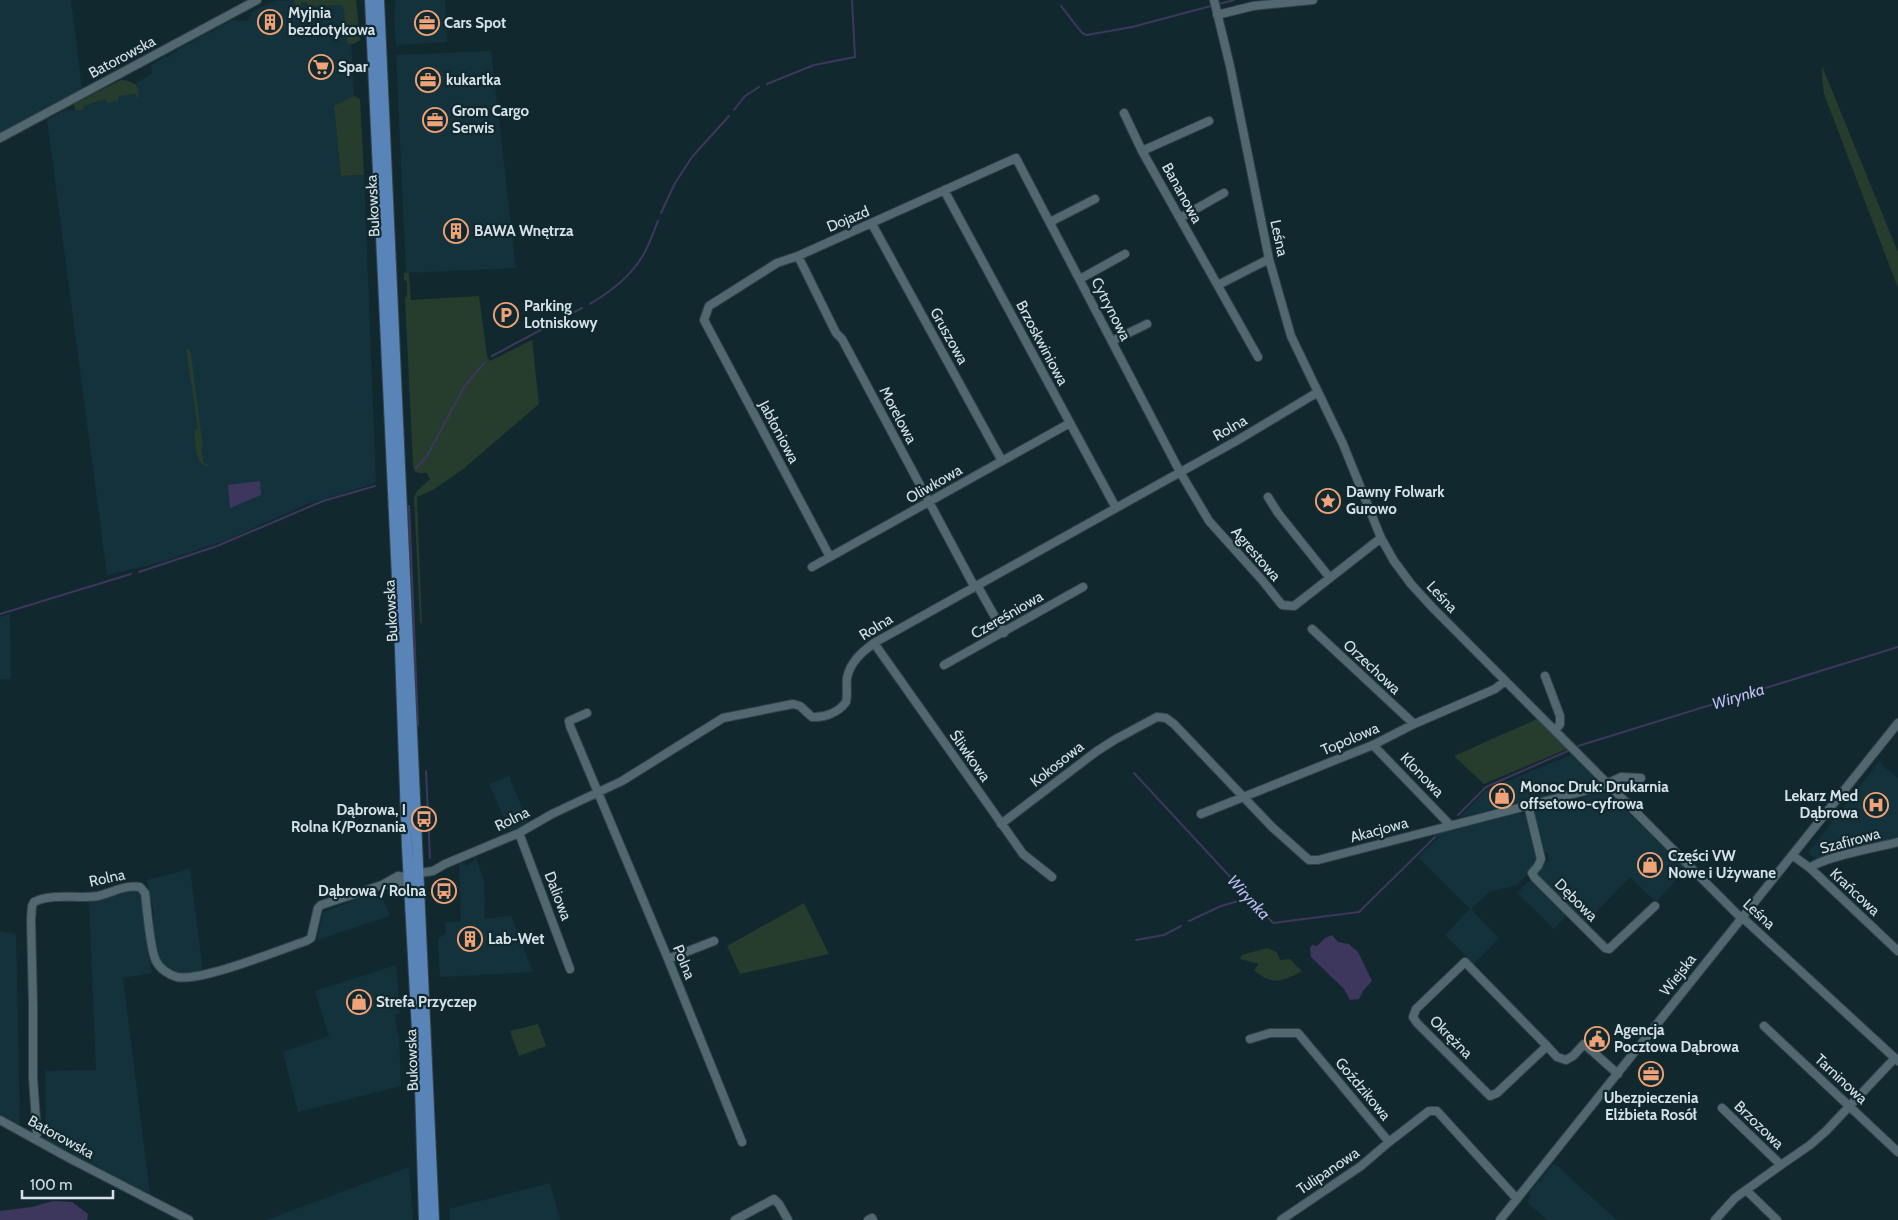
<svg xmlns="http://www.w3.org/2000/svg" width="1898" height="1220" viewBox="0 0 1898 1220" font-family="Cabin,sans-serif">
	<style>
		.built { fill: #14323c }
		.green { fill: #263c2d }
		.water { fill: #3e375d }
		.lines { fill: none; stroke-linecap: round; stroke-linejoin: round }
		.stream { stroke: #3e375d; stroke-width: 2 }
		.minor-casing { stroke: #334249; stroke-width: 10 }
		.major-casing { stroke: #334249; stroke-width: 12 }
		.minor { stroke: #516870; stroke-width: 8 }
		.major { stroke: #5884b7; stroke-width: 10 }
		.labels { text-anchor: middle; stroke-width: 4.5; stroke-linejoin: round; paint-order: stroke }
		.poi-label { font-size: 15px; font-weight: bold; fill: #d5e2e7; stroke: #12282f; text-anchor: start }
		.street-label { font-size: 15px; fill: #d5e2e7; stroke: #12282f }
		.water-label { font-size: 16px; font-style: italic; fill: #c5bef4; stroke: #12282f }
	</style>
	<rect width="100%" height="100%" fill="#12282f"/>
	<path class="built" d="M0,0H71L82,89L0,135Z
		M304,0H349L354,96L334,106L342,176L364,175L376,483L305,505L224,541L162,562L107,575L47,120L67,109L70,111L75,109V105L135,84L152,73L151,65L166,56L167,58L170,56V54L174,52L175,53L177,52V50L232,20L248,21L252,12L259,8L275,1Z
		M396,0H445L447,42L396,45L394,17Z
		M491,51L516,268L406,273L396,55Z
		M10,614L11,679H0V617Z
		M1571,755L1596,780V785L1460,817L1486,790Z
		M1880,760L1882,765L1898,778V838L1817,859L1808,853Z
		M509,776L528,822L510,831L489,784Z
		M1602,793H1608L1686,869L1656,902L1630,877L1585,924L1539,878V871L1549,860L1548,853L1544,852L1535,813L1537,809Z
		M1520,813L1526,816L1536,860L1532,870L1517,885L1489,892L1471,909L1499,938L1474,964L1445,935L1470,909L1418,857L1438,838L1434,834Z
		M475,855L484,881L485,919L511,916L533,972L440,977L438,939L446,933L445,923L461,921L459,863L461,862L467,866L474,861Z
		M190,869L203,972L184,974L172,971L165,967L158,956L153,921L154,914L147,880Z
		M1529,881L1534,882L1567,915L1554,929L1517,893Z
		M136,890L141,895L152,973L123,978L150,1194L75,1155L72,1151L66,1150L46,1140L45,1071L96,1070L89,902Z
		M373,893L381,895L390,916L317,940L323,912Z
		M0,931L16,934L20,1125L0,1114Z
		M396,965L400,1013L395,1015L397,1032L399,1034L401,1086L298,1112L283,1052L329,1036L315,991Z
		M1554,1163L1555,1164L1617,1220H1547L1527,1202L1531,1197L1530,1192Z
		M409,1167L413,1220H266Z
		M550,1183L560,1220H450L449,1209Z"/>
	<path class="green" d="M294,0H356L360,40L354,44L347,43L344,9L341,5L308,6L307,2H301V7L295,6Z
		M1822,66L1898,252V288L1824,94L1822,77Z
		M121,80C132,80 142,87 138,98L137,99L136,94L118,96V101L107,103L105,99L83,106L84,110L79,111L75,109L74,104Z
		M354,96L360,99L364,175L341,176L334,106Z
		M404,273H409L411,300L479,296L487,356L490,361L532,340L539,404L462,470L433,490L417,497L422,624L420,622L414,497L417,491L430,479L427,473H419L414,471L413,465L405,298L407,296V281L404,280Z
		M186,349H189L191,354L203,448L201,449L204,464H208L207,467C194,462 196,442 194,430L198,429Z
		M1537,719L1567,749L1484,784L1454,756Z
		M804,903L829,954L740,974L727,946Z
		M1267,948L1277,952L1280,960L1290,959L1302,971C1282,982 1272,986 1254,970L1259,964L1240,959L1242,955Z
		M538,1024L546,1046L519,1056L510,1031Z"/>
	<path class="water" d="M260,481L261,495L230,508L228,485Z
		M1332,935L1338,942L1349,944L1358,952L1372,981L1363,991L1359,999L1350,1000L1344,989L1311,957L1310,948L1312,945L1317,946L1325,938Z
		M53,1201L72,1202L88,1214L87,1220H0V1211L32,1207Z"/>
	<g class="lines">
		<path class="stream" d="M1219,4L1234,0
			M1061,6L1082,33L1087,35L1132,27L1211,6
			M767,84L814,65L855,57L852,0
			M734,110L745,96L759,87
			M661,213L675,183L692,157L729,116
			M590,304C610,292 630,277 642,257C649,246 653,233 658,221
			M492,356L582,308
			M416,468L427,456L464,387L485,362
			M409,506L418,725
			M139,572L217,546L323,501L375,486
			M0,614L131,574
			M1578,746L1898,647
			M426,771L430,858
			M1134,773L1273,923L1359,912L1435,837
			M1458,815L1486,787L1570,750
			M1189,921L1221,906L1249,898
			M1136,940L1164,935L1181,926"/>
		<defs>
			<path id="minor" d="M1214,0L1230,66L1269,259L1291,336L1343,444L1381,538L1394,561L1411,584L1432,607L1739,916L1744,919L1898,1061
				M1217,15L1253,6L1313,0
				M1124,113L1142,151L1258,357
				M0,138L257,0
				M1142,151L1209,121
				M944,190L1116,508
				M1180,218L1224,193
				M1050,222L1095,199
				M872,224L1002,461
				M798,256L836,333L842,339L974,586
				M1080,279L1125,254
				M1218,285L1269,259
				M1112,341L1147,324
				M1268,497L1278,513L1330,578
				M830,557L704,320L709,306L777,263L798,256L1016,158L1180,472L1209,521L1262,580L1282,605L1294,606L1381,538
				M812,567L1070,423
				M977,585L1004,633
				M1312,629L1414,724
				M874,643L1023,854L1052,877
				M944,665L1083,587
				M1545,676L1560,716V724L1555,731
				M587,713L569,721L570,726L668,959L742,1142
				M1373,745L1450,825
				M1528,805L1541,859L1538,866L1532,873L1535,878L1605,948L1609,949L1655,906
				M1201,814L1373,745L1414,724L1495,689L1505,681
				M1001,824L1097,751L1116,739L1157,717L1166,718L1174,724L1272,827L1309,860H1318L1600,787L1621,777L1641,778
				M519,833L570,969
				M1792,855L1810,868L1898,951
				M1810,868C1822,857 1879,847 1898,842
				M420,873L433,871L445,864L519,833L552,814L622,781L723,718L793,704L800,706L812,717C825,718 839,712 846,702C848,694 846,686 847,678C850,662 862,652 874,643L1238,440L1318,392
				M386,885L406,883L409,878
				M668,959L714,941
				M1764,1026L1898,1152
				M1250,1039L1270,1033H1298L1389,1142L1429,1111H1437L1517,1199
				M1547,1046L1497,1093L1490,1096L1417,1023L1413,1017L1416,1009L1465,962L1547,1046L1557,1057L1566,1060L1573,1056L1584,1044L1618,1074
				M1722,1108L1781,1165L1746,1190L1777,1220
				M0,1120L69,1158L189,1220
				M34,1139L37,1134L33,1078V1006L31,920L32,906L34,902C50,893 79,899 98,896C111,893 127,884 140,887L145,893C147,908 150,950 156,961C160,969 169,975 177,977C201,982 279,950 306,941L311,938L318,908L321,905L382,885L398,876L409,878
				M1781,1165L1810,1145L1826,1131L1895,1058
				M735,1220L774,1199L779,1204L788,1220
				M868,1220L872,1218L873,1220
				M1281,1220L1361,1166L1389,1142
				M1500,1220L1898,723
				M1715,1220L1735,1198L1746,1190"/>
			<path id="major" d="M370,0L399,621L407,847L420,1086L424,1220
				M379,0L434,1220"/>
		</defs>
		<use href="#minor" class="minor-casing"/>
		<use href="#major" class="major-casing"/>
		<use href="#minor" class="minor"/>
		<use href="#major" class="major"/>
	</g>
	<defs>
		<symbol id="building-ring" viewBox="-11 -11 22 22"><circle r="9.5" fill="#12282f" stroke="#efa376" stroke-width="1.5"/><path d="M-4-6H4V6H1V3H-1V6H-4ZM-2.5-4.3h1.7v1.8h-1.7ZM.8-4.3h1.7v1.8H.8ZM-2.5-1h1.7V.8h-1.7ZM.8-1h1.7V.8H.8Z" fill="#efa376"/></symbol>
		<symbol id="office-ring" viewBox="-11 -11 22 22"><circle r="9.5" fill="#12282f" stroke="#efa376" stroke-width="1.5"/><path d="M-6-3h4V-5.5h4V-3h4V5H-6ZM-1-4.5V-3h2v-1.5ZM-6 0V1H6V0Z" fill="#efa376"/></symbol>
		<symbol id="supermarket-ring" viewBox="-11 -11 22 22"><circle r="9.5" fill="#12282f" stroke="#efa376" stroke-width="1.5"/><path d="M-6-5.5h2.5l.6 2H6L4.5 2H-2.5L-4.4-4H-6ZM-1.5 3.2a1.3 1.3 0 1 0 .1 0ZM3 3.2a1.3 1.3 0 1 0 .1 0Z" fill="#efa376"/></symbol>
		<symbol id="parking-ring" viewBox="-11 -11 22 22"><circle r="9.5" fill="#12282f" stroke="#efa376" stroke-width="1.5"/><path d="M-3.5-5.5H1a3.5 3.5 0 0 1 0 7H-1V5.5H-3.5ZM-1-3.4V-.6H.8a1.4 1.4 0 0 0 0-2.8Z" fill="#efa376"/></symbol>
		<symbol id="sight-ring" viewBox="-11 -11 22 22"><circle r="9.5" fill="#12282f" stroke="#efa376" stroke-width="1.5"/><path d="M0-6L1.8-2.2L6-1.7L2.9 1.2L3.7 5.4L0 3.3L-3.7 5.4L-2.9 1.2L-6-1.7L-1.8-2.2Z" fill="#efa376"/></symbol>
		<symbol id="shop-ring" viewBox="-11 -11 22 22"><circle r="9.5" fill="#12282f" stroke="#efa376" stroke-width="1.5"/><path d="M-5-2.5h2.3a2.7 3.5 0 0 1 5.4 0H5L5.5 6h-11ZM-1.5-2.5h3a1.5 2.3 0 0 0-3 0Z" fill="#efa376"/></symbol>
		<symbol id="hospital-ring" viewBox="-11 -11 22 22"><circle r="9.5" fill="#12282f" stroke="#efa376" stroke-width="1.5"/><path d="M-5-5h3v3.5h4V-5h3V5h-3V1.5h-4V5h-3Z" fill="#efa376"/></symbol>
		<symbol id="bus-ring" viewBox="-11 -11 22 22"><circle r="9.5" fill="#12282f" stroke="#efa376" stroke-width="1.5"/><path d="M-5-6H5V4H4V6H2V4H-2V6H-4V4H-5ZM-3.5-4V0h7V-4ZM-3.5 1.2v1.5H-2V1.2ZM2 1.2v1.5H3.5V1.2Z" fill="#efa376"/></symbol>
		<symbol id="civic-ring" viewBox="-11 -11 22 22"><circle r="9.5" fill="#12282f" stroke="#efa376" stroke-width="1.5"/><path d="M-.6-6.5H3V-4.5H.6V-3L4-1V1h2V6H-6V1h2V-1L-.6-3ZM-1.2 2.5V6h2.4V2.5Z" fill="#efa376"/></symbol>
	</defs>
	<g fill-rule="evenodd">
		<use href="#building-ring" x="256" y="8" width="28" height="28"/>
		<use href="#office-ring" x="413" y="9" width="28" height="28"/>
		<use href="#supermarket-ring" x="307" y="53" width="28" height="28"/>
		<use href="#office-ring" x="414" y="66" width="28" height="28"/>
		<use href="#office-ring" x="421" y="106" width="28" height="28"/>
		<use href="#building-ring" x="442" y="217" width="28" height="28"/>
		<use href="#parking-ring" x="492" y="301" width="28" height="28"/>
		<use href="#sight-ring" x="1314" y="487" width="28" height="28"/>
		<use href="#shop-ring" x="1488" y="782" width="28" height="28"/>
		<use href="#hospital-ring" x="1862" y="791" width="28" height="28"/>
		<use href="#bus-ring" x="410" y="805" width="28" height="28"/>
		<use href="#shop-ring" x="1636" y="851" width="28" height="28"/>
		<use href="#bus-ring" x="430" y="877" width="28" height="28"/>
		<use href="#building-ring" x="456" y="925" width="28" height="28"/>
		<use href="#shop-ring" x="345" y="988" width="28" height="28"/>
		<use href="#civic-ring" x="1583" y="1025" width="28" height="28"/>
		<use href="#office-ring" x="1637" y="1060" width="28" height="28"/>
	</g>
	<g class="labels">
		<g class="poi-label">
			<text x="288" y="18">Myjnia<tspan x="288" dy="17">bezdotykowa</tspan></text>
			<text x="444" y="28">Cars Spot</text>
			<text x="338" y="72">Spar</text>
			<text x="446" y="85">kukartka</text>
			<text x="452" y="116">Grom Cargo<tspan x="452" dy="17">Serwis</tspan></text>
			<text x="474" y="236">BAWA Wnętrza</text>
			<text x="524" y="311">Parking<tspan x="524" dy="17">Lotniskowy</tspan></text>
			<text x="1346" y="497">Dawny Folwark<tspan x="1346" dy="17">Gurowo</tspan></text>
			<text x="1520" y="792">Monoc Druk: Drukarnia<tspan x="1520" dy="17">offsetowo-cyfrowa</tspan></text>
			<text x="1858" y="801" text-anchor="end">Lekarz Med<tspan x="1858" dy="17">Dąbrowa</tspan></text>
			<text x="406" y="815" text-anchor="end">Dąbrowa, I<tspan x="406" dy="17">Rolna K/Poznania</tspan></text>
			<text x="1668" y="861">Części VW<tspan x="1668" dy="17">Nowe i Używane</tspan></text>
			<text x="426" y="896" text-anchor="end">Dąbrowa / Rolna</text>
			<text x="488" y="944">Lab-Wet</text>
			<text x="376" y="1007">Strefa Przyczep</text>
			<text x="1614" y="1035">Agencja<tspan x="1614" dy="17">Pocztowa Dąbrowa</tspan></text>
			<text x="1651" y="1103" text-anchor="middle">Ubezpieczenia<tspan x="1651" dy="17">Elżbieta Rosół</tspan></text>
		</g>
		<g class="street-label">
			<text transform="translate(122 57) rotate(-28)" y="5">Batorowska</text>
			<text transform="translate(1182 193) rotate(61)" y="5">Bananowa</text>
			<text transform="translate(373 206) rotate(-93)" y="5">Bukowska</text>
			<text transform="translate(848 219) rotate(-23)" y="5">Dojazd</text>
			<text transform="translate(1279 238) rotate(78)" y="5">Leśna</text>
			<text transform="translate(1111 309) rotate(63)" y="5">Cytrynowa</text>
			<text transform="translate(949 336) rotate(61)" y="5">Gruszowa</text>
			<text transform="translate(1042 343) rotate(62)" y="5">Brzoskwiniowa</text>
			<text transform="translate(898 415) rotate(62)" y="5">Morelowa</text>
			<text transform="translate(1230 428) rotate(-30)" y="5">Rolna</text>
			<text transform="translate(779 432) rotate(62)" y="5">Jabłoniowa</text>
			<text transform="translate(934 484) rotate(-30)" y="5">Oliwkowa</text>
			<text transform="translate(1256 554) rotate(49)" y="5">Agrestowa</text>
			<text transform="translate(1442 597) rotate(47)" y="5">Leśna</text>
			<text transform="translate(391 611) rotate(-93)" y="5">Bukowska</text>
			<text transform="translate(1007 615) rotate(-30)" y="5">Czereśniowa</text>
			<text transform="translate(876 627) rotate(-32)" y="5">Rolna</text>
			<text transform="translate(1372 667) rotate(43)" y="5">Orzechowa</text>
			<text transform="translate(1350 739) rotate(-23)" y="5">Topolowa</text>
			<text transform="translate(970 756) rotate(55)" y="5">Śliwkowa</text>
			<text transform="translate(1057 764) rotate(-38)" y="5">Kokosowa</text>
			<text transform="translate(1422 775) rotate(46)" y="5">Klonowa</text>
			<text transform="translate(512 819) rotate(-26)" y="5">Rolna</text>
			<text transform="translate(1379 830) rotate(-15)" y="5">Akacjowa</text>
			<text transform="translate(1850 841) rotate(-15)" y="5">Szafirowa</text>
			<text transform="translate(107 878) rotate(-12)" y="5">Rolna</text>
			<text transform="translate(1855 892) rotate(43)" y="5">Krańcowa</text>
			<text transform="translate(558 896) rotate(69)" y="5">Daliowa</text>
			<text transform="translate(1576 900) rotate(45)" y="5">Dębowa</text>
			<text transform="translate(1759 914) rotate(42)" y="5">Leśna</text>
			<text transform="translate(684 962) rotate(68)" y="5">Polna</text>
			<text transform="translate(1678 975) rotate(-52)" y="5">Wiejska</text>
			<text transform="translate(1451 1037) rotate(45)" y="5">Okrężna</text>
			<text transform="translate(412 1060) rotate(-92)" y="5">Bukowska</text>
			<text transform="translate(1841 1079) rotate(43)" y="5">Tarninowa</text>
			<text transform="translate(1363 1089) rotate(50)" y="5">Goździkowa</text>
			<text transform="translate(1759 1125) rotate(44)" y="5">Brzozowa</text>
			<text transform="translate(61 1137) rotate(29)" y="5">Batorowska</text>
			<text transform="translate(1328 1171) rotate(-34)" y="5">Tulipanowa</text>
		</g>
		<g class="water-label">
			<text transform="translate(1738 696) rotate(-17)" y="6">Wirynka</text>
			<text transform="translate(1249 897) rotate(47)" y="6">Wirynka</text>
		</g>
	</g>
	<path d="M22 1190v8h91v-8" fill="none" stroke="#d5e2e7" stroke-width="2.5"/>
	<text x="30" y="1190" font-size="15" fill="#d5e2e7" stroke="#12282f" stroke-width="4" paint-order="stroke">100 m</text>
</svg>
